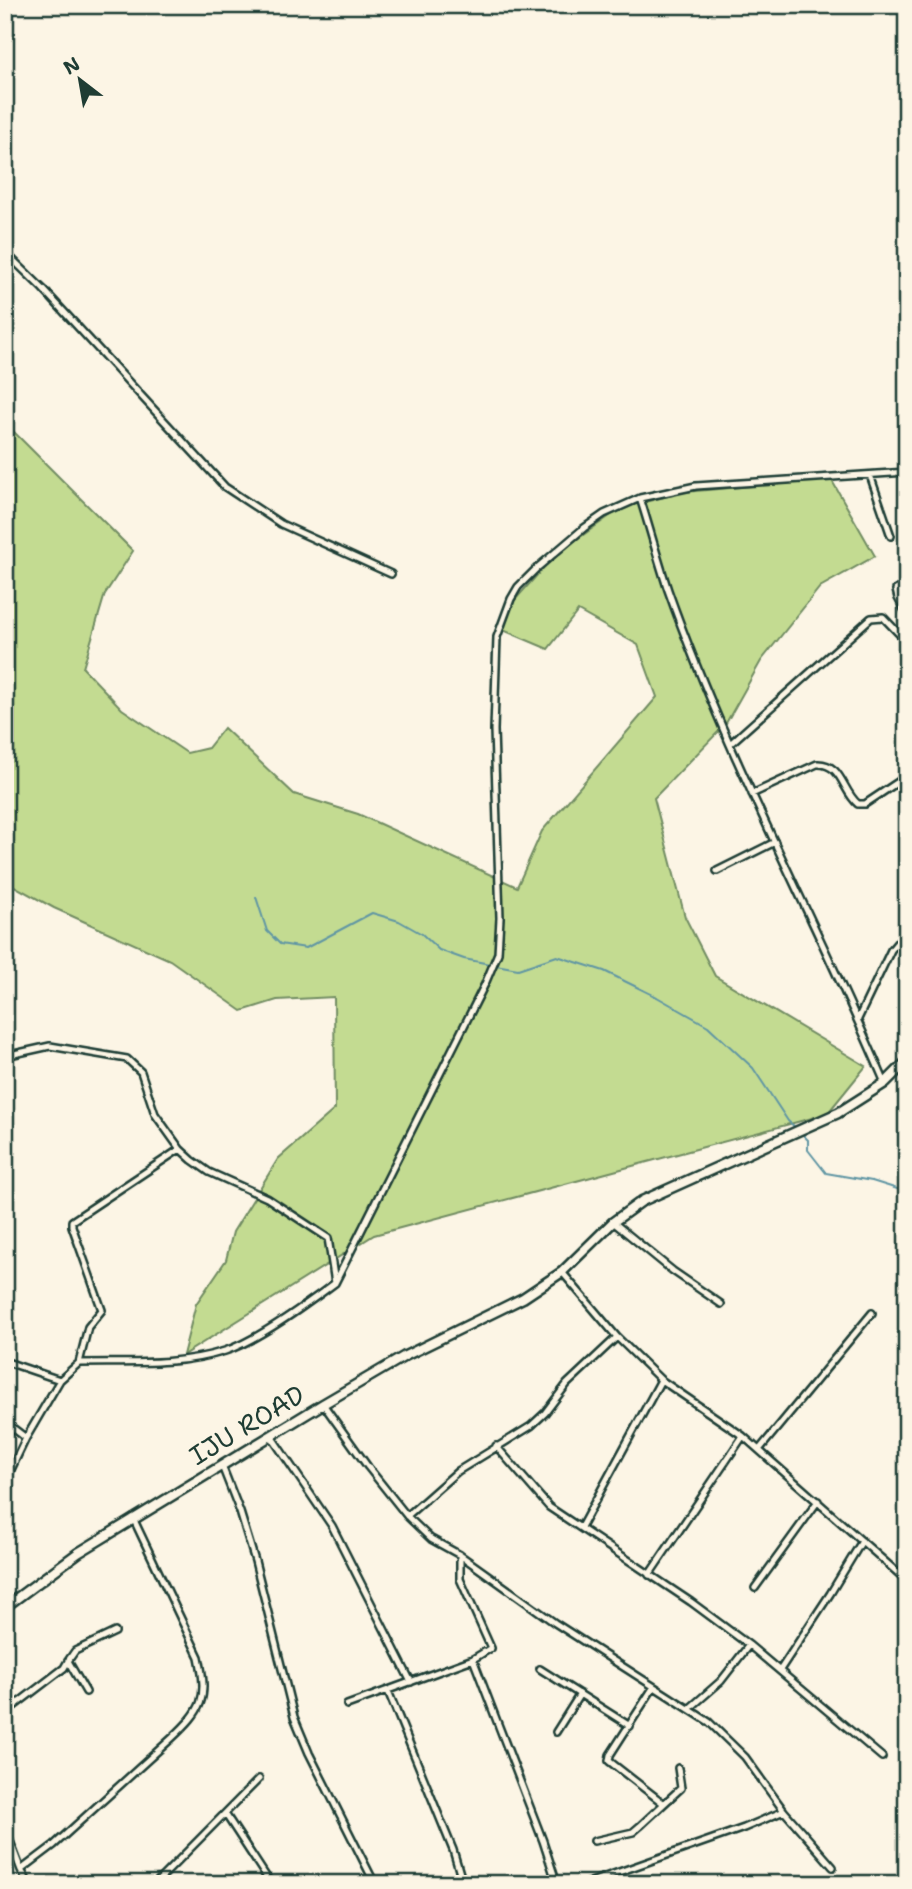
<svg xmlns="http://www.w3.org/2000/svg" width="912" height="1889" viewBox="0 0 912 1889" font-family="'Shantell Sans',sans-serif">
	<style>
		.green { fill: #c3db91; stroke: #718c62; stroke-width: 2 }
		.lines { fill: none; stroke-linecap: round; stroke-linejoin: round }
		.stream { stroke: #6096a4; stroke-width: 2 }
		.street-casing { stroke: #1f3d34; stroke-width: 10 }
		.secondary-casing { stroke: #1f3d34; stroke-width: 13 }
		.street { stroke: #fcf5e5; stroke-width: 5 }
		.secondary { stroke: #fcf5e5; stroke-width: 8 }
		.labels { text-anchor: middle; stroke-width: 7; stroke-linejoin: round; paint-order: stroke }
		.street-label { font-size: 26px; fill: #1f3d34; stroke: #fcf5e5 }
	</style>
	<rect width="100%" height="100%" fill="#fcf5e5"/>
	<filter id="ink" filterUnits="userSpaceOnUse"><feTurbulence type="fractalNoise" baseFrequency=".0143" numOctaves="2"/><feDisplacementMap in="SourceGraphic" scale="14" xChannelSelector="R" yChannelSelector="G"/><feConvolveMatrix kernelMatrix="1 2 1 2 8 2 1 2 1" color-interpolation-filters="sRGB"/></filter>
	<g filter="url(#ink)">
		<path class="green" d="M5,423L133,551L105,594L83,668L122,709L187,753L208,748L224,728L294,794L358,814L517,887L542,831L657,697L638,645L578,611L548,649L503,630L514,601L555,555L621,508L684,492L831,479L875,556L820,587L761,661L725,725L654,798L685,917L715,976L866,1066L827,1114L374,1235L183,1355L196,1304L226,1260L233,1232L278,1159L335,1109L334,997L277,1000L242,1011L170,960L54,908L5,881Z"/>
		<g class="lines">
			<path class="stream" d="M256,897L267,931L280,944L306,948L372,913L399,921L422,934L439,950L464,959L490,964
				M496,965L518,969L557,956L604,971L657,997L708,1026L753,1068L788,1121L795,1127
				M801,1133L808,1140V1150L826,1173L872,1181L907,1192"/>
			<defs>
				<path id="street" d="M5,252L43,289L225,487L281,524L391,574
					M870,475L891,536
					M640,498C650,529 658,560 668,590C728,760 815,918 885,1083
					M907,584L896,590L898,598L907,615
					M730,744L871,618L883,617L907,642
					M752,794L817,764C842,763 842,791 858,804H865L907,776
					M717,871L775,842
					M858,1019L891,950L907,931
					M5,1056L50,1046L127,1059L141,1072L155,1114L180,1149L192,1160L209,1172L267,1198L328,1238L335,1283
					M613,1222L673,1271L721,1304
					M562,1272L617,1337L661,1380L743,1436L907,1581
					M5,1363H10L60,1380
					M79,1363C127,1362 178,1366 225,1351C257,1341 307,1304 335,1283L485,984L498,953L500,918L494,730L497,637L511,599L518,587L537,568L584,528L604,514L640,498L696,486L907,472
					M323,1404L368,1467L407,1516L431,1539L460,1555L555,1623L709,1722L745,1757L784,1811L833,1867
					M5,1422L26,1438
					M271,1436L332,1526L411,1682
					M496,1446L549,1507L691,1602L749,1645L882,1757
					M759,1450L872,1313
					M222,1466L240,1512L255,1561L294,1717L309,1753L375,1884
					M5,1482L26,1438L60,1380L79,1363L88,1327L102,1310L72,1226V1221L180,1149
					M407,1516L458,1471L531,1426L545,1413L567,1384L617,1337
					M581,1527L661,1380
					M649,1575L743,1436
					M755,1588L818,1501
					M473,1659L543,1841L557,1884
					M68,1661L75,1651L115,1632
					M540,1669L630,1726
					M780,1670L830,1594L862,1541
					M653,1688L610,1755L609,1761L663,1803
					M388,1691L453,1850L463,1884
					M347,1705L473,1659L491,1648L460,1579V1555
					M689,1709L721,1681L749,1645
					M5,1713L64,1668L68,1661L86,1692
					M556,1732L580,1694
					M226,1815L271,1884
					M5,1828L21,1870L29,1884
					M594,1841L633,1832L640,1826L681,1788L678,1768
					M21,1870L54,1845L172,1738C203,1709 208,1699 199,1657L133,1518
					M155,1884L259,1779
					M585,1884L744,1828L784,1811"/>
				<path id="secondary" d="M5,1607L78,1553L323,1404L405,1356L523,1298L562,1272L613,1222L642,1201L838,1113L885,1083L907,1061"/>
			</defs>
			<use href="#street" class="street-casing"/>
			<use href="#secondary" class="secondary-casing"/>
			<use href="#street" class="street"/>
			<use href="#secondary" class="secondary"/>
		</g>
	</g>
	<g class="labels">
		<g class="street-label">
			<text transform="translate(247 1425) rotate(-31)" y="9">IJU ROAD</text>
		</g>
	</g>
	<rect width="912" height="1889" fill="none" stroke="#fcf5e5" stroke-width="28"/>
	<rect x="14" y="14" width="884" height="1861" fill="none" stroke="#1f3d34" stroke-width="2.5" filter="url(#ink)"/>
	<g transform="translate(80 80) rotate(329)" stroke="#fcf5e5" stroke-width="5" paint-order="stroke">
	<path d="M0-5L12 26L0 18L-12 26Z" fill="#1f3d34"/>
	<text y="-10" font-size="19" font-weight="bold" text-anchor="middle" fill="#1f3d34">N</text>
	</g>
</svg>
